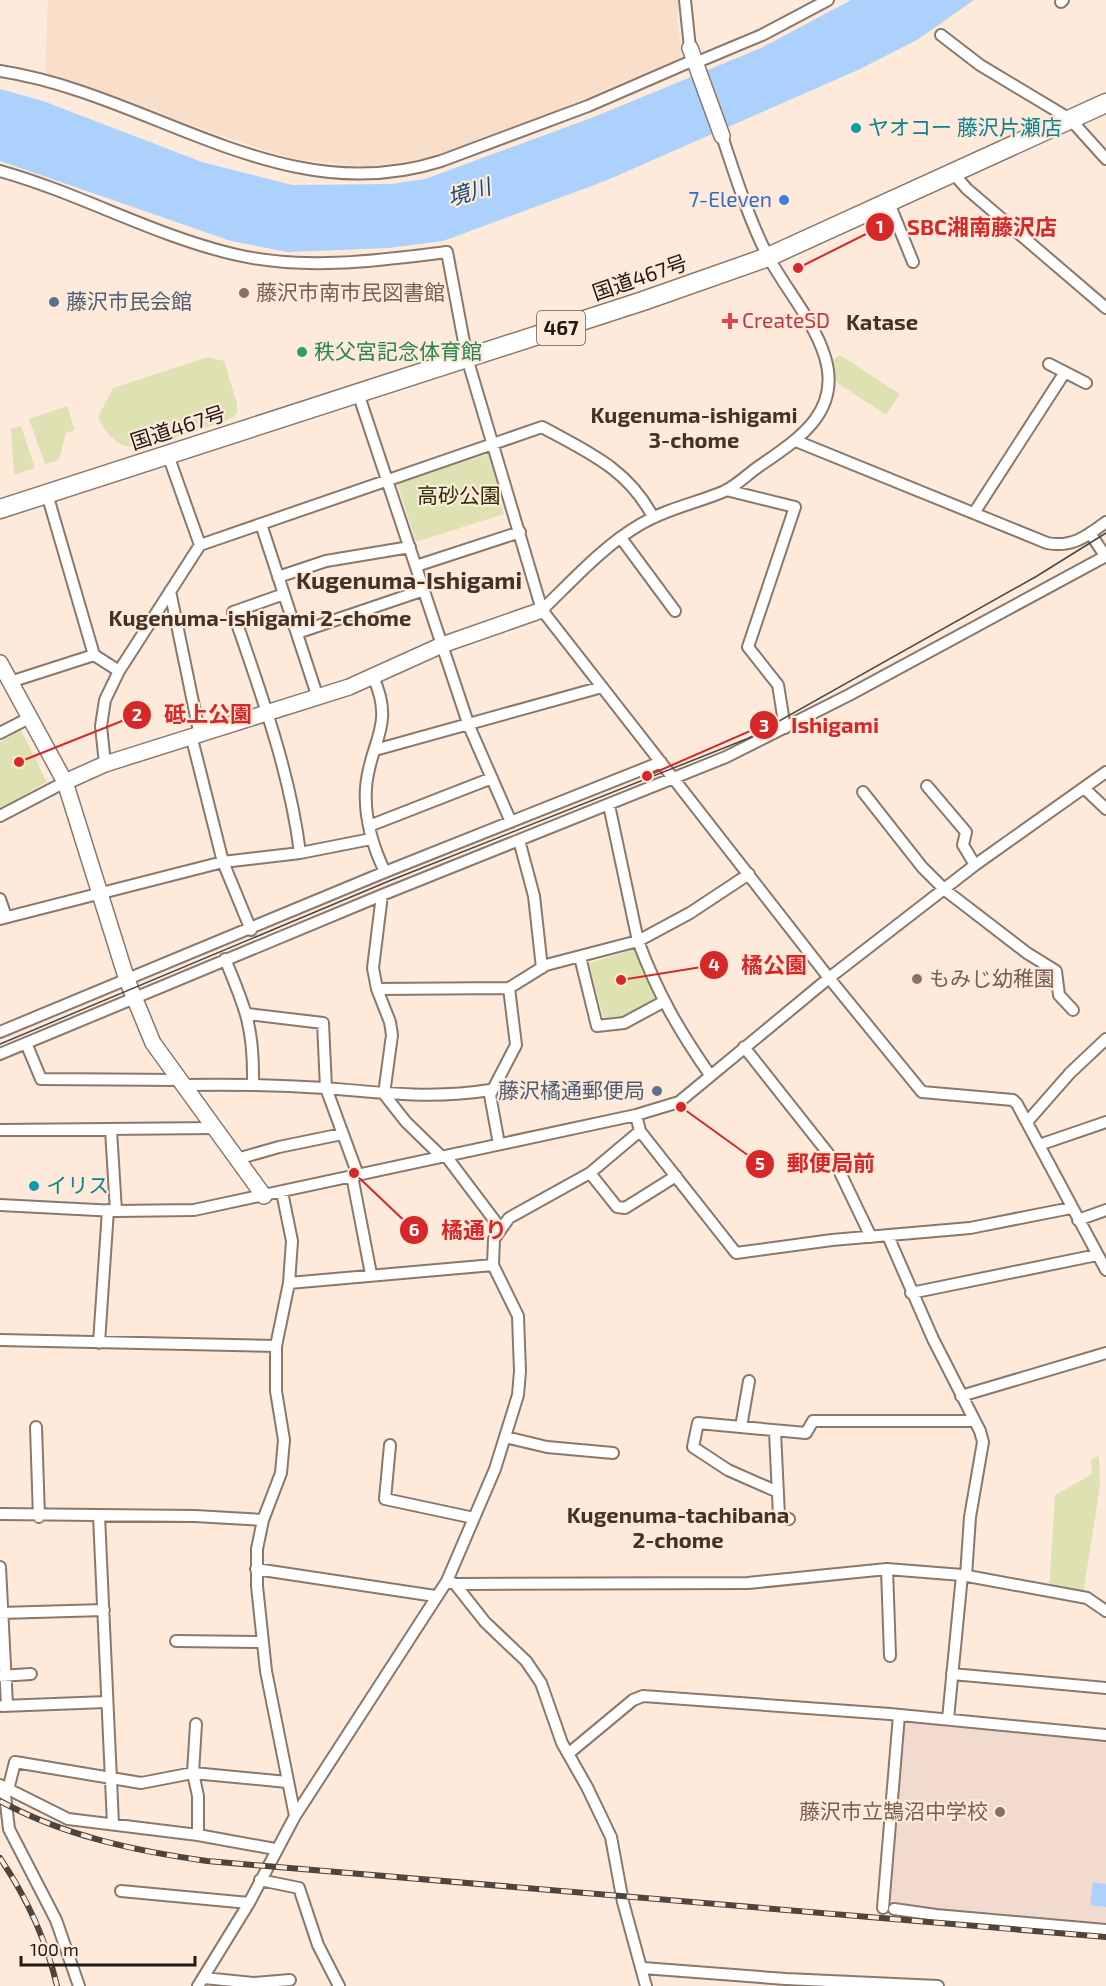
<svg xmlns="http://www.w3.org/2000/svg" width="1106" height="1986" viewBox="0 0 1106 1986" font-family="'Exo 2','Noto Sans JP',sans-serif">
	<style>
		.built { fill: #f9deca }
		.education { fill: #f1dbce }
		.green { fill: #dee2b3 }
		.water { fill: #acd1fc }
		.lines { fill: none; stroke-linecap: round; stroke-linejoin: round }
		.street-casing { stroke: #8a786b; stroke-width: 14 }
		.secondary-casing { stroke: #8a786b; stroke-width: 18 }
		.highway-casing { stroke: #8a786b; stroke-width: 21 }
		.street { stroke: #fff; stroke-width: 10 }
		.secondary { stroke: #fff; stroke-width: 15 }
		.highway { stroke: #fff; stroke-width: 18 }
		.tram { stroke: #4e453e; stroke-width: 1.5 }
		.rail-casing { stroke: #4e453e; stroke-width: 6 }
		.rail { stroke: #feeadb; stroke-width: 4; stroke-dasharray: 11; stroke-linecap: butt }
		.culture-dot { fill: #0f9aa8; stroke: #feeadb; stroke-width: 2 }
		.shop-dot { fill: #3f7fe0; stroke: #feeadb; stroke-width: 2 }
		.education-dot { fill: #8d6e63; stroke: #feeadb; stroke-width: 2 }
		.service-dot { fill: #5c6f8a; stroke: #feeadb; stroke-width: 2 }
		.health-dot { fill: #e0444e; stroke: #feeadb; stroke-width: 2 }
		.leisure-dot { fill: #2e9e5b; stroke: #feeadb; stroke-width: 2 }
		.labels { text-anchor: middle; stroke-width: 4.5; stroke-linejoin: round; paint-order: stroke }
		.shield { fill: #feeadb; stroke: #635850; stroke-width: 1.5 }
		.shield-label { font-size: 20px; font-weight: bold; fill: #211a15 }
		.culture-label { font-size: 21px; fill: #0d838f; stroke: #feeadb; text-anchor: start }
		.shop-label { font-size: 21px; fill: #366cbe; stroke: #feeadb; text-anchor: end }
		.street-label { font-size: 21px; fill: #211a15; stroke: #feeadb }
		.education-label { font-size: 21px; fill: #785e54; stroke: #feeadb; text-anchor: start }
		.service-label { font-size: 21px; fill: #4e5e75; stroke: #feeadb; text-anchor: start }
		.health-label { font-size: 21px; fill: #be3a42; stroke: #feeadb; text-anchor: start }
		.leisure-label { font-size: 21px; fill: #27864d; stroke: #feeadb; text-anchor: start }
		.park-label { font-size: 21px; fill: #303106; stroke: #feeadb }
		.water-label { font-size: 22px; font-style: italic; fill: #174b7e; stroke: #feeadb }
		.neighbourhood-label { font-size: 22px; font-weight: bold; fill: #423227; stroke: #feeadb }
		.quarter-label { font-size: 24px; font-weight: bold; fill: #423227; stroke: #feeadb }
		.leader { fill: none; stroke: #d62828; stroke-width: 2 }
		.callout-dot { fill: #d62828; stroke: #feeadb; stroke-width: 2 }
		.mark-label { font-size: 18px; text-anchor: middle; font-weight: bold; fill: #fff }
		.callout-label { font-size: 22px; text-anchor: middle; font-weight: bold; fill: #d62828; stroke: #feeadb; stroke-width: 4.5; stroke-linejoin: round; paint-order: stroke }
	</style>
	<rect width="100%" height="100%" fill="#feeadb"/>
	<path class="built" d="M48,0H680L677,16L682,57L517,127L423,159L364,167L291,158L225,137L80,84L45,74Z"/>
	<path class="education" d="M906,1720L1106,1739V1926L892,1906L888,1899L901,1724Z"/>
	<path class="green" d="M840,355L900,394L886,415L839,384L834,378L832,361Z
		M208,357L224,361L237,403V414L228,420C207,426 141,453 122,445C112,440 102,428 98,417L113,388Z
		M67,406L75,430L66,433L59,460L45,464L29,419Z
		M21,426L35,468L14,475L11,429Z
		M489,454L504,514L416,542L397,483Z
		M21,730L47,782L0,808V742Z
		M636,949L655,998L623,1016L604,1020L589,963Z
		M1099,1456L1100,1486L1083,1594L1049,1592L1055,1495L1092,1474L1091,1459Z"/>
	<path class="water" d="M851,0H974L917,40L858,70L605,181L443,241L388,248L288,252L231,241L0,161V89L43,101L202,162L292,185L391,184L425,179L594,117L761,48Z
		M1093,1882L1106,1884V1907L1090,1905Z"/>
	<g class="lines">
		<defs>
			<path id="street" d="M685,0L690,48
				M1061,2L1063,0
				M941,35L980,65L1070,119L1106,159
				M695,63L762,35L828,0
				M0,71C151,94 282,212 441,161L588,106L694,60
				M0,171C79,193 153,235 233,254C303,271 376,261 447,252L467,358L542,610L829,978L922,1092L1013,1100L1017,1104L1106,1270
				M952,172L967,189L1106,308
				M889,203L913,262
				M1049,364L1086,383
				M358,393L469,726L511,822
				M796,441L1047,543C1072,548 1087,536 1106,522
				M168,455L200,545
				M726,490L795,507L748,647L778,685L785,728
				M47,494L94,655L119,671
				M974,513L1065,372
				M261,524L318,698
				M1090,533L1106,557
				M621,538L675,611
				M416,566L520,532
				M278,577L326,561L410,547
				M170,591L200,736
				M284,594L233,612C260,691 290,771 300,853
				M542,610C573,580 603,546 641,524C668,508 697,503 725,491C737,485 748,474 758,467C797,440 842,413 825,357C814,321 787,291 769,258C751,226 734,172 722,136
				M297,633L424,590
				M373,677C396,726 369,743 366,788C364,818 372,845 385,872
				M10,682L94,655
				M0,733L31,717
				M192,739L223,862L251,930
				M375,750L602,687
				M105,764L101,726L105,700L119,671L200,545L542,427C588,452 628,469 653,517
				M927,786L966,832L963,845L975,865
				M1084,788L1106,809
				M863,792L922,867L945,890L1027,953L1056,971L1059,995L1073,1010
				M609,805L638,941C658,994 678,1029 710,1075
				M0,816L65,782
				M369,826L492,778
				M519,840L534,896L542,968
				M382,895L373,968L377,989L390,1022L392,1035L384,1094L406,1122L442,1157
				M0,899L6,917
				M0,919L223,862L300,853L371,839
				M580,957L597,1026L624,1023L663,1002
				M225,959C246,1009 254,1029 253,1083
				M377,989L509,988L546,965L638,941L690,913L749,874
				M248,1014L323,1023L326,1088L358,1175
				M0,1032L385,872L661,762
				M26,1043L41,1079L179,1080
				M744,1047L835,1162L871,1237
				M0,1054L382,895L726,757L849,695L1106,556
				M182,1085C230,1084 277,1085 325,1088C381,1093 435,1099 490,1090
				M1027,1122L1070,1073L1106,1039
				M0,1130L214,1128
				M111,1130L116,1211
				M640,1131L736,1253L832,1240L970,1228L1071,1208
				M499,1144L490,1095L516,1045L509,988
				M1039,1145L1106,1122
				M446,1156L501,1229
				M237,1159L279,1147L342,1134
				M590,1173L617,1207L625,1208L676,1176
				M352,1176L371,1274
				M282,1192L292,1241L289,1283L276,1346V1391L284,1440L281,1473L263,1520L257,1549V1586L266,1671L295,1816
				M0,1205L116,1211L194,1210L636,1115L679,1102L829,978L975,865L1106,772
				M1078,1220L1106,1210
				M888,1236L933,1339L980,1431L983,1442L970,1517L966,1576
				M289,1283L493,1265
				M911,1293L1097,1255
				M0,1340L276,1346
				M99,1343L108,1210
				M961,1396L1106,1353
				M36,1427L39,1517
				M741,1427L749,1381
				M775,1432L779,1516L789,1519
				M505,1437L547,1447L613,1453
				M390,1445L385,1499L474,1518
				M778,1492L728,1470L693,1447L698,1423L806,1433L813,1421H975
				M0,1514L195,1516L263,1520
				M99,1516L113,1824
				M0,1567L7,1705
				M256,1569L435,1596
				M887,1569L890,1656
				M447,1581L455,1584L748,1583L887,1569L962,1575L1087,1598L1106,1611
				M455,1584L485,1622L526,1661L541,1683L562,1743L587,1787L611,1837L623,1902L646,1986
				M0,1613L104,1610
				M176,1641L261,1642
				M952,1674L1106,1688
				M0,1676L31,1674
				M2,1706L106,1702
				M948,1719L962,1575
				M196,1724L193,1773L198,1796V1835
				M568,1754L633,1700L643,1696L890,1714L1106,1735
				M0,1785L68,1819L198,1835L275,1849
				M4,1787L9,1829L56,1920L79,1986
				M8,1790L15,1762L141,1783L193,1773L287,1782
				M260,1880L299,1888L318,1945L339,1986
				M121,1891L249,1903
				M883,1908L899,1715
				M894,1909L936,1915L1106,1930
				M643,1968L786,1979L938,1986
				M204,1978L253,1983L290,1980
				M198,1986L249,1903L295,1816L447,1581L495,1469L518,1395L520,1371L518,1316L493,1265L494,1239L509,1218L590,1173L640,1131L636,1115"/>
			<path id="secondary" d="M690,48L722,136
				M0,663L65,782L127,980L153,1043L264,1196
				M65,782L105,764L349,687L442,645L542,610"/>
			<path id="highway" d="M0,509L643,301L768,257L1106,103"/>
		</defs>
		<use href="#street" class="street-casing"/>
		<use href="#secondary" class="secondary-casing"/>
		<use href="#highway" class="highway-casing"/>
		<use href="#street" class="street"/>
		<use href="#secondary" class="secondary"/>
		<use href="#highway" class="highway"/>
		<path class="tram" d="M0,1044L389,881L749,738L1037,576L1106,533"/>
		<defs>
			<path id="rail" d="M0,1801C64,1836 136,1851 207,1861L1106,1937
				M0,1858C27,1898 46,1939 57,1986"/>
		</defs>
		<use href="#rail" class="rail-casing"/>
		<use href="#rail" class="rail"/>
	</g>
	<g class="culture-dot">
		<circle cx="856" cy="128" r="6"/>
		<circle cx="34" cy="1186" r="6"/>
	</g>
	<circle class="shop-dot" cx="784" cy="200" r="6"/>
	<g class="education-dot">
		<circle cx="244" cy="293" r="6"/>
		<circle cx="917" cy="979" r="6"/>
		<circle cx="1000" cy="1812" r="6"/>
	</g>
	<g class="service-dot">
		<circle cx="54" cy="302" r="6"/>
		<circle cx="657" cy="1091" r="6"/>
	</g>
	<path class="health-dot" d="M727 312h6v6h6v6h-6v6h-6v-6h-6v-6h6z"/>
	<circle class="leisure-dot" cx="302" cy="352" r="6"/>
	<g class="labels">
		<rect class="shield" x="537" y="311" width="48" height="34" rx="4.5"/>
		<g class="shield-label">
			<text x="561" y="335">467</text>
		</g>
		<g class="culture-label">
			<text x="868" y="135">ヤオコー 藤沢片瀬店</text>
			<text x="46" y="1193">イリス</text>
		</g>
		<g class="shop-label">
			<text x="772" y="207">7-Eleven</text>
		</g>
		<g class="street-label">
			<text transform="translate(640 278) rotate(-19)" y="7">国道467号</text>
			<text transform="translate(178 428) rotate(-18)" y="7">国道467号</text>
		</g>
		<g class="education-label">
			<text x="256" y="300">藤沢市南市民図書館</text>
			<text x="929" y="986">もみじ幼稚園</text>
			<text x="988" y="1819" text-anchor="end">藤沢市立鵠沼中学校</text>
		</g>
		<g class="service-label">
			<text x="66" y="309">藤沢市民会館</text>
			<text x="645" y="1098" text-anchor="end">藤沢橘通郵便局</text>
		</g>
		<g class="health-label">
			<text x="742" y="328">CreateSD</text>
		</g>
		<g class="leisure-label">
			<text x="314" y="359">秩父宮記念体育館</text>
		</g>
		<g class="park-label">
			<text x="459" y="503">高砂公園</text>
		</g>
		<g class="water-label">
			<text transform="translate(469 192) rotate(-17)" y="8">境川</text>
		</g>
		<g class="neighbourhood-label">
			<text x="882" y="330">Katase</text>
			<text x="694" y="423">Kugenuma-ishigami<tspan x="694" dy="25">3-chome</tspan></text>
			<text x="260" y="626">Kugenuma-ishigami 2-chome</text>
			<text x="678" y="1523">Kugenuma-tachibana<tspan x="678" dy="25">2-chome</tspan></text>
		</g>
		<g class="quarter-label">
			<text x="409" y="589">Kugenuma-Ishigami</text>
		</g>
	</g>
	<path class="leader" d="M798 268L880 227M19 762L137 715M647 776L764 725M621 980L714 965M681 1107L760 1164M354 1173L414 1230"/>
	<g class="callout-dot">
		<circle cx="798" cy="268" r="6"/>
		<circle cx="19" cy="762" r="6"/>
		<circle cx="647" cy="776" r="6"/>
		<circle cx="621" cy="980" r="6"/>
		<circle cx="681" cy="1107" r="6"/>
		<circle cx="354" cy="1173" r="6"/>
		<circle cx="880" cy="227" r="15"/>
		<circle cx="137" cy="715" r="15"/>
		<circle cx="764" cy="725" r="15"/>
		<circle cx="714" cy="965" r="15"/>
		<circle cx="760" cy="1164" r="15"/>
		<circle cx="414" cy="1230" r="15"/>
	</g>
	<g class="mark-label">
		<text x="880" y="233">1</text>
		<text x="137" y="721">2</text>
		<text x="764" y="732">3</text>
		<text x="714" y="971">4</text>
		<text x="760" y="1170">5</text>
		<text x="414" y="1236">6</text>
	</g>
	<g class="callout-label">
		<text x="982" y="235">SBC湘南藤沢店</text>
		<text x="208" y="722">砥上公園</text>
		<text x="835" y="733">Ishigami</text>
		<text x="774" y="973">橘公園</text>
		<text x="831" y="1171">郵便局前</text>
		<text x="474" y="1238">橘通り</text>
	</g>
	<path d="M21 1956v9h174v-9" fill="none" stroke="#211a15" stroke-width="3"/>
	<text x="30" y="1956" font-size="18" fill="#211a15" stroke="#feeadb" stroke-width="4.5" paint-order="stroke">100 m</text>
</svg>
